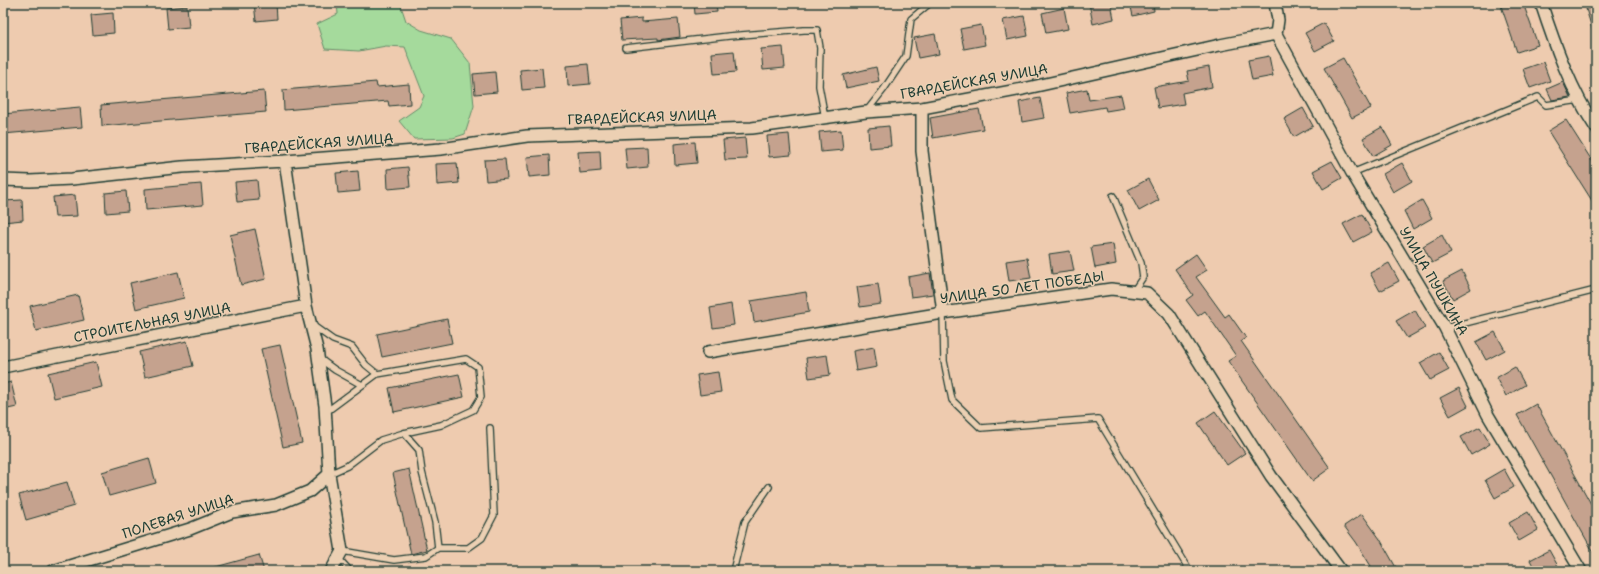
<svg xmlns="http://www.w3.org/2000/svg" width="1599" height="574" viewBox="0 0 1599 574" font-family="'Shantell Sans',sans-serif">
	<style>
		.green { fill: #a5da9c; stroke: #628c68 }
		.building { fill: #c5a28e; stroke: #1f3d34 }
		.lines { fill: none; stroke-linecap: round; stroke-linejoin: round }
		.service-casing { stroke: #1f3d34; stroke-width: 8 }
		.minor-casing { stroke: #1f3d34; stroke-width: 14 }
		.service { stroke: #ecd0b3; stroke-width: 5.5 }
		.minor { stroke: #ecd0b3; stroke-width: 11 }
		.labels { text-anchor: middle; stroke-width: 3; stroke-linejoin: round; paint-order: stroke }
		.street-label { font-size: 14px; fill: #1f3d34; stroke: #ecd0b3 }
	</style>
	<rect width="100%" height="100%" fill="#eecbaf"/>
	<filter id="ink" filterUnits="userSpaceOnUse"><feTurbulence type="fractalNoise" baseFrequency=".025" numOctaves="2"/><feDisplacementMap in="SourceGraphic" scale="8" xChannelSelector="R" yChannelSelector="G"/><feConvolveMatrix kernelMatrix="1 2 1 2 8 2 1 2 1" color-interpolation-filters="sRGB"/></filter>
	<g filter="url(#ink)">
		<path class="green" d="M337,3H400L406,21L421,30L451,39L470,63L474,106L465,134L453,138L414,139L399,121L419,107L424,96L405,47L386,46L359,51L325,49L317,24L338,14Z"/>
		<path class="building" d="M254,3H276L277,19L256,21Z
			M694,3H716L717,12L695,14Z
			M1089,3H1111L1114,19L1093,24Z
			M1130,3H1153L1154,11L1133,16Z
			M1500,3H1523L1538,45L1517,52Z
			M1596,5V35H1594L1586,9Z
			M187,6L189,27L168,29L166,8Z
			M1064,8L1068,29L1046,33L1042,13Z
			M113,13L114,33L93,35L91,15Z
			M1024,16L1028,36L1007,40L1003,20Z
			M642,18V22L678,19L680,37L658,40V38L622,40L620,20Z
			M1324,23L1334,41L1315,51L1305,33Z
			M981,25L985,45L964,49L960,29Z
			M935,34L939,54L918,58L914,38Z
			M783,47L785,68L763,70L761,49Z
			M734,51L736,72L714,74L712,53Z
			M1269,56L1273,76L1252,80L1248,60Z
			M1343,58L1371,108L1352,118L1324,68Z
			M1543,62L1550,81L1530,88L1523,69Z
			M588,64L590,84L568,86L567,66Z
			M876,67L879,81L846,88L843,75Z
			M1209,67L1212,87L1182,93L1184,104L1158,108L1154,87L1189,81L1187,71Z
			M542,68L544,88L522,90L520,70Z
			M495,72L497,92L475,94L473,74Z
			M376,82L377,87L409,84L410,104L389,106L388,101L284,110L283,90Z
			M1563,82L1570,97L1552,100L1547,89Z
			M1087,89L1089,100L1121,95L1124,108L1106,111L1105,107L1070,113L1066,93Z
			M264,91L266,112L102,126L101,105Z
			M1040,98L1044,118L1022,122L1019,102Z
			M80,107L82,127L3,134V114Z
			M1303,108L1313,126L1294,137L1284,119Z
			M979,109L983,129L933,138L930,118Z
			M1566,120L1596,167V207L1548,131Z
			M889,126L891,146L869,148L868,128Z
			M1382,127L1392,145L1373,156L1363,138Z
			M841,130L843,150L821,152L819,132Z
			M789,134L791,155L769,157L767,136Z
			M745,138L747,159L725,160L723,140Z
			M695,142L697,163L675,165L674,144Z
			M647,147L648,167L627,169L625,148Z
			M600,151L601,171L580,173L578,152Z
			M549,155L550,175L529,177L527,157Z
			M505,159L507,179L486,181L484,160Z
			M1332,161L1342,178L1323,189L1313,171Z
			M457,163L459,183L437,185L436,164Z
			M1402,163L1412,181L1393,192L1383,174Z
			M408,167L410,187L388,189L387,169Z
			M358,171L360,191L338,193L336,173Z
			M1148,179L1159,200L1139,211L1128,190Z
			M257,180L259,200L237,202L235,182Z
			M201,184L203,205L146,210L145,189Z
			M126,191L128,211L106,213L105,193Z
			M75,195L77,216L55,217L53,197Z
			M22,200L23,220L3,222V201Z
			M1422,200L1432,218L1413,229L1404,211Z
			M1362,214L1372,232L1353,242L1343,224Z
			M255,229L266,279L241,285L230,235Z
			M1442,235L1451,253L1432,263L1423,246Z
			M1113,244L1116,264L1095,268L1091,247Z
			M1070,251L1074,271L1052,274L1049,254Z
			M1196,254L1207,270L1196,277L1225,317L1229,314L1246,338L1241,341L1330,468L1312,481L1228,361L1236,356L1205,311L1198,316L1186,300L1193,295L1175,269Z
			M1027,258L1031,278L1009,281L1006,261Z
			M1389,263L1399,281L1380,291L1370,273Z
			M1462,271L1471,289L1453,299L1443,281Z
			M178,272L184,298L136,309L130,283Z
			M930,273L933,294L911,297L908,277Z
			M878,284L881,304L860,307L857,287Z
			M806,292L809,312L754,322L751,301Z
			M78,295L84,320L36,331L30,306Z
			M731,304L734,325L713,328L710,308Z
			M1415,310L1425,328L1407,338L1396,321Z
			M447,319L452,343L382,357L377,334Z
			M1495,332L1505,350L1486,360L1476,342Z
			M187,341L193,366L145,377L139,352Z
			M280,345L302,443L283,447L261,349Z
			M874,347L877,367L856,371L853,351Z
			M1439,352L1449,370L1430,380L1420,363Z
			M827,355L830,375L809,378L806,358Z
			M96,362L102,387L54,398L48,373Z
			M1515,367L1525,385L1506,396L1496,378Z
			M718,372L721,392L700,395L697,375Z
			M459,374L464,397L394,412L389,388Z
			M11,382L17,407L3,410V384Z
			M1459,388L1468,406L1450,416L1440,398Z
			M1536,404L1596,513V557L1517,415Z
			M1215,411L1245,453L1227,465L1198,423Z
			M1480,427L1490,444L1471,455L1461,437Z
			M149,458L156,483L109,496L102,472Z
			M409,469L427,550L411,554L393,473Z
			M1504,469L1514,487L1495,498L1485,480Z
			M67,482L74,506L26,520L19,495Z
			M1528,512L1538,530L1519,541L1509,523Z
			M1362,514L1380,539L1398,571H1374L1356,542L1344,526Z
			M1549,550L1559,568L1553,571H1536L1530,560Z
			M259,555L264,571H212V568Z"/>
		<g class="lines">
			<defs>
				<path id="service" d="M626,48L729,36L804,30H817L820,48L819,86L825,118
					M866,112L884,89L906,56L911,19L930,3
					M1352,173L1538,97L1546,105L1580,100
					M1113,196L1141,263L1143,277L1133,292
					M943,313L944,361L952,400L981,428L1098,419L1190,571
					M312,325L333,340L352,347L366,365L377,374L466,359L478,367L481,397L473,410L441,425L404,433L381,440L347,466L329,474
					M1445,328L1596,290
					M320,359L335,370L362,385
					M326,412L377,374
					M438,548H468L482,538L494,515L490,428
					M342,551L394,560L426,556L438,548L435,522L422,472L419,450L404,433
					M338,558L350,571
					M733,571L745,522L769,487"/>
				<path id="minor" d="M1275,3L1278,20L1276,34L1352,173L1445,328L1488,415L1581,571
					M1541,3C1555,46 1571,90 1596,128
					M922,108V151L943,313
					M285,161L306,306L317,349L325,406L329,474L342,551L331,571
					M3,180L30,181L72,179L182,167L285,161L441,149L527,136L752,128L866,112L922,108L1023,89L1220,45L1276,34
					M708,352L943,313L1111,289L1147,293L1169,314L1271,476L1341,571
					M3,367L306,306
					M53,571L190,529L232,512L276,505L310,491L329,474"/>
			</defs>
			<use href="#service" class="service-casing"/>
			<use href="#minor" class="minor-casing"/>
			<use href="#service" class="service"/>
			<use href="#minor" class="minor"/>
		</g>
	</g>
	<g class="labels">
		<g class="street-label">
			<text transform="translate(974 81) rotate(-10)" y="5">ГВАРДЕЙСКАЯ УЛИЦА</text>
			<text transform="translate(642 117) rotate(-2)" y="5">ГВАРДЕЙСКАЯ УЛИЦА</text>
			<text transform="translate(319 143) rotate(-4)" y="5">ГВАРДЕЙСКАЯ УЛИЦА</text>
			<text transform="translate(1434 281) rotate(60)" y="5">УЛИЦА ПУШКИНА</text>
			<text transform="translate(1022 287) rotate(-8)" y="5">УЛИЦА 50 ЛЕТ ПОБЕДЫ</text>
			<text transform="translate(152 322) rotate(-11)" y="5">СТРОИТЕЛЬНАЯ УЛИЦА</text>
			<text transform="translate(178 516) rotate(-18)" y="5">ПОЛЕВАЯ УЛИЦА</text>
		</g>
	</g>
	<rect width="1599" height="574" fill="none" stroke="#ecd0b3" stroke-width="16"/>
	<rect x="8" y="8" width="1583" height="558" fill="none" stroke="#1f3d34" stroke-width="1.5" filter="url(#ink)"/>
</svg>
